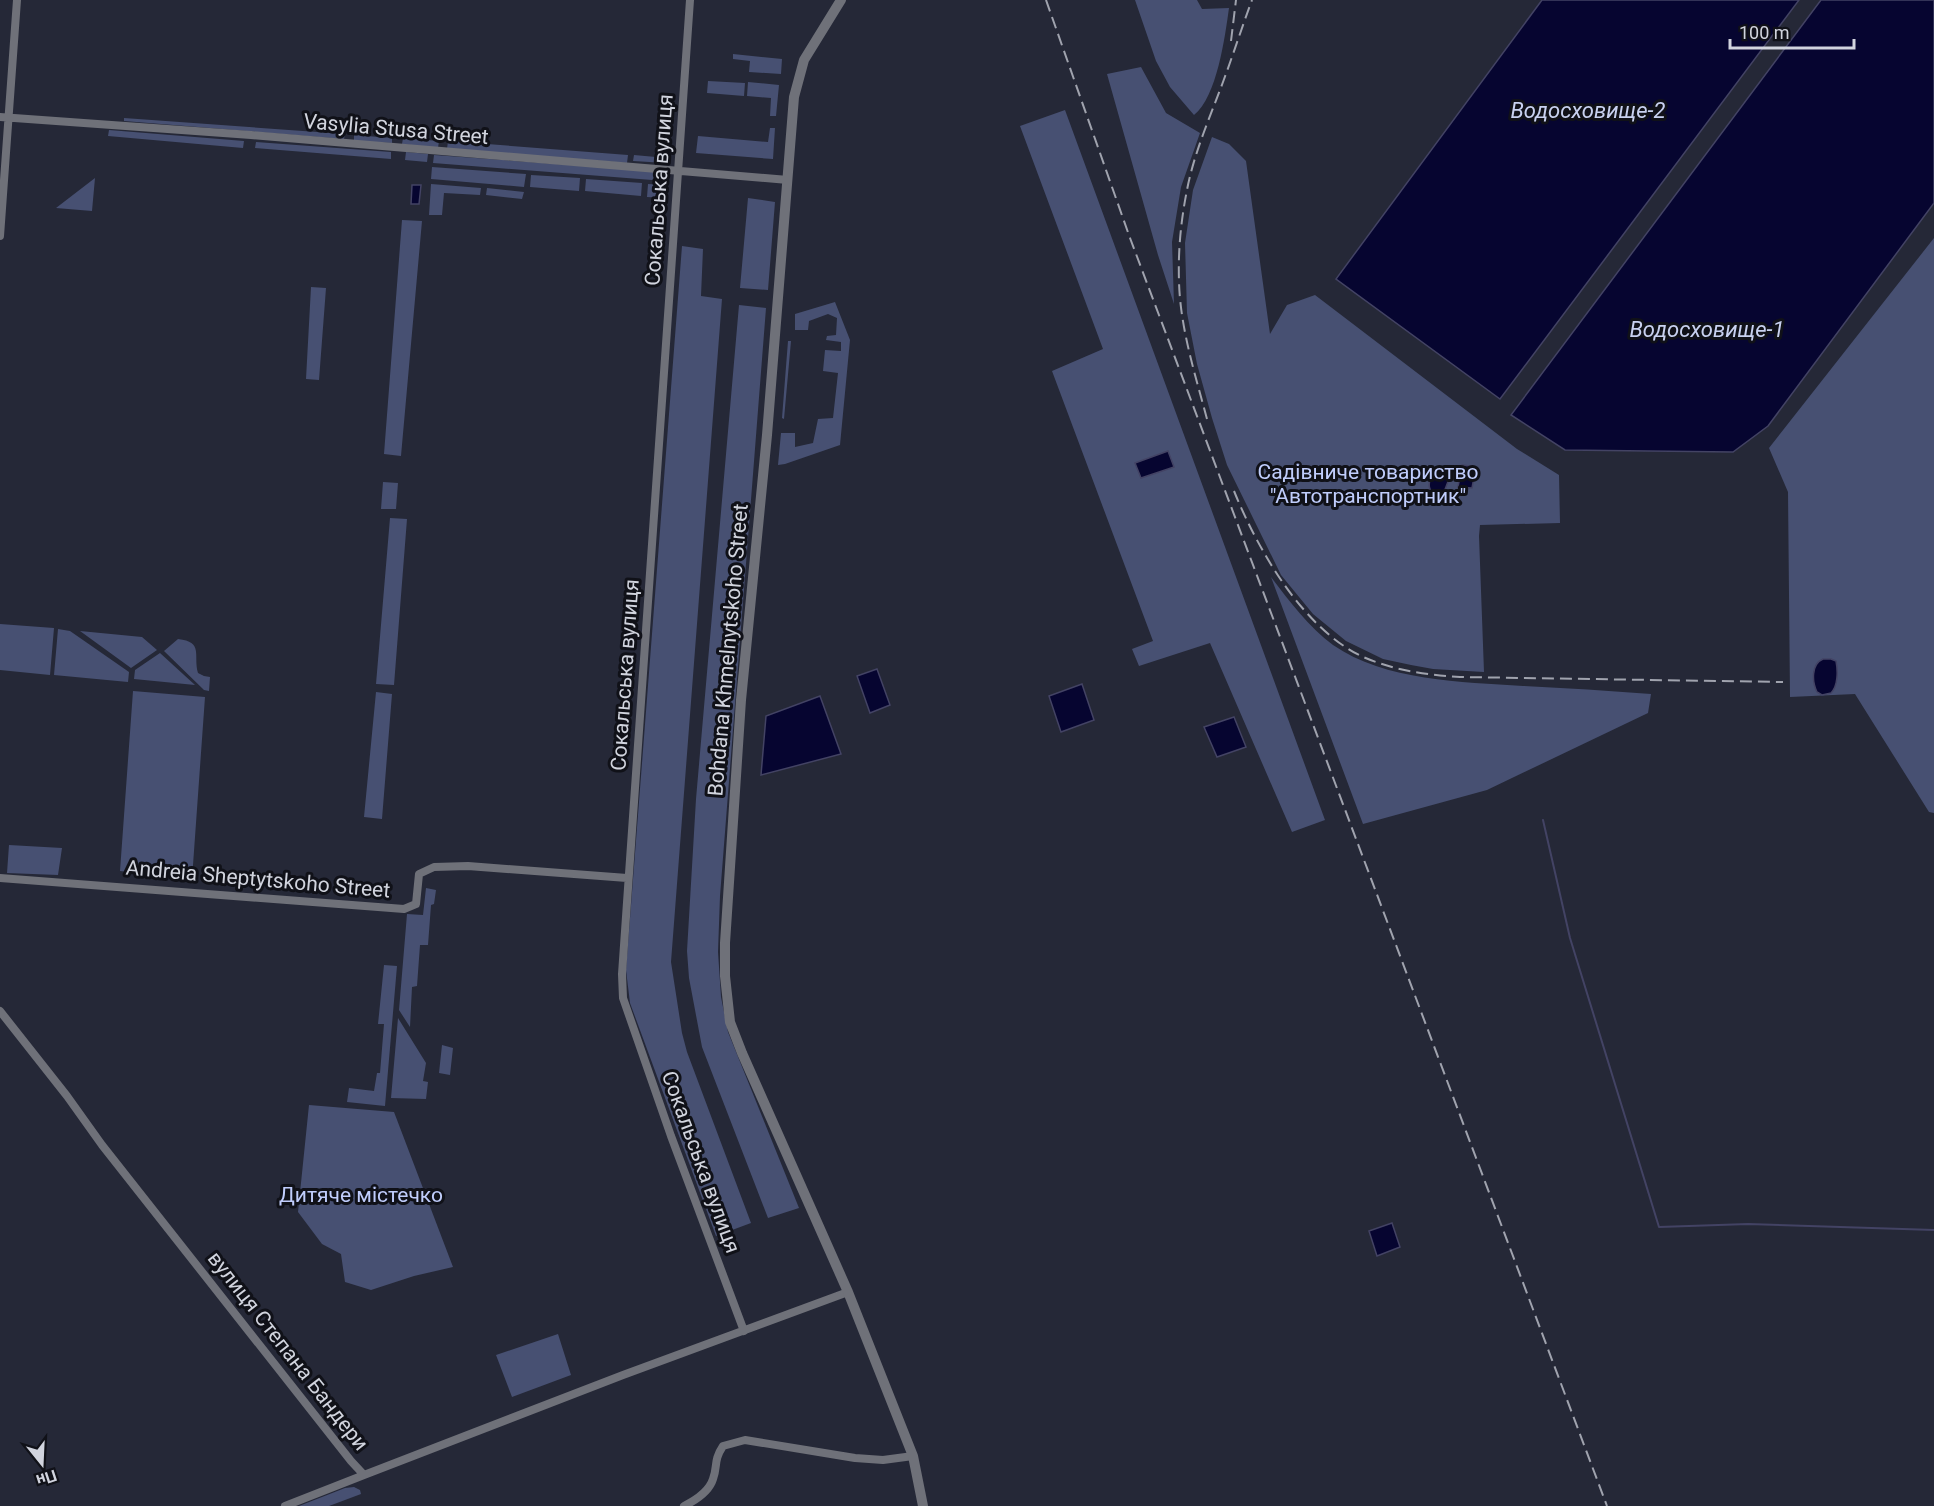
<svg xmlns="http://www.w3.org/2000/svg" width="1934" height="1506" viewBox="0 0 1934 1506" font-family="Roboto,sans-serif">
	<style>
		.green { fill: #475072 }
		.water { fill: #060530; stroke: #434364; stroke-width: 1.5 }
		.lines { fill: none; stroke-linecap: round; stroke-linejoin: round }
		.stream { stroke: #434364; stroke-width: 2 }
		.minor { stroke: #6f7179; stroke-width: 8 }
		.tertiary { stroke: #6f7179; stroke-width: 10 }
		.rail { stroke: #a0a3ae; stroke-width: 2; stroke-dasharray: 12 6; stroke-linecap: butt }
		.labels { text-anchor: middle; stroke-width: 6; stroke-linejoin: round; paint-order: stroke }
		.street-label { font-size: 21px; fill: #d1d4de; stroke: #101118 }
		.park-label { font-size: 21px; fill: #c0cdfc; stroke: #101118 }
		.water-label { font-size: 22px; font-style: italic; fill: #c8d1f0; stroke: #101118 }
	</style>
	<rect width="100%" height="100%" fill="#252837"/>
	<path class="green" d="M1135,0H1197L1202,9L1229,8C1225,37 1217,97 1194,115L1170,87L1156,61Z
		M733,54L782,59L781,74L749,72L750,61L733,59Z
		M1141,67L1166,113L1200,133L1181,187L1172,242L1174,304L1158,255L1107,74Z
		M708,81L745,83L744,96L707,93Z
		M748,82L779,85L776,116H770L771,98L747,96Z
		M1065,110L1325,820L1292,832L1210,643L1139,666L1132,649L1153,641L1052,371L1103,349L1020,126Z
		M124,118L345,134L344,139L124,121Z
		M770,128H775L773,159L696,153L698,136L768,142Z
		M109,130L244,141L243,148L108,136Z
		M354,135L392,138V143L354,141Z
		M1212,137L1229,144L1246,161L1270,334L1287,305L1315,295L1517,449L1559,475L1560,523L1480,525L1479,536L1484,672L1433,669L1411,665L1383,659L1346,641L1313,614L1281,575L1227,465L1212,418L1197,364L1187,313L1185,243L1193,190Z
		M403,138L439,141L438,148L402,144Z
		M448,141L628,155L627,163L447,149Z
		M256,142L391,152V159L255,148Z
		M406,152L428,154L427,162L405,160Z
		M434,155L666,172L665,181L433,163Z
		M634,155L667,158L666,163L633,161Z
		M432,167L526,174L524,187L431,179Z
		M531,175L580,178L579,191L530,187Z
		M95,178L92,211L56,208Z
		M586,179L642,183L641,196L585,191Z
		M431,184L481,188L480,195L444,193L442,215H429Z
		M648,184L666,185L665,198L647,197Z
		M487,188L524,192L522,199L486,195Z
		M748,198L775,202L768,290L740,288Z
		M402,220L422,221L401,456L384,454Z
		M1934,238V813L1929,812L1855,694L1790,697L1788,492L1769,448Z
		M682,246L703,249L701,296L722,299L671,962L682,1033L687,1052L751,1223L716,1236L630,1003L626,970Z
		M311,287L326,288L319,380L306,379Z
		M835,302L850,340L840,445L785,464L778,465L781,433H795V447L813,443L818,419L833,418L838,373L823,371L825,350L841,351V342L826,340L827,336L836,335L837,318L828,314L809,321L808,330H795V314Z
		M739,305L766,308L720,896L718,952L721,997L728,1032L799,1208L768,1218L702,1047L689,978L687,951L696,799Z
		M788,341H791L784,419L782,418Z
		M383,482L398,483L396,509H381Z
		M390,518L407,519L394,685L376,684Z
		M1271,577C1289,601 1309,627 1333,645C1385,681 1462,682 1523,686C1566,688 1608,691 1651,694L1648,713L1487,790L1363,824Z
		M0,624L54,628L50,675L0,670Z
		M58,629L70,631L129,672L128,682L54,675Z
		M80,631L142,637L157,650L131,668Z
		M178,639C204,642 193,655 198,673L204,676L210,677L209,691L204,690L164,651Z
		M160,653L195,685L134,679L135,670Z
		M133,691L205,697L192,879L120,871Z
		M376,692L392,694L382,819L364,817Z
		M9,845L62,848L58,875L7,873Z
		M426,888L436,890L434,904L431,905L428,945H420L417,986L412,987L410,1027L399,1010L407,914L423,915Z
		M384,965L397,966L385,1106L347,1102L349,1088L374,1091L377,1073H380L384,1024H378Z
		M398,1018L426,1063L423,1081L428,1082L426,1099L391,1098Z
		M442,1045L453,1048L450,1075L439,1073Z
		M309,1105L394,1112L453,1267L414,1276L371,1290L345,1282L341,1254L322,1244L298,1212Z
		M558,1334L571,1375L512,1397L496,1355Z
		M354,1487L360,1490L361,1494L329,1506H299L345,1488Z"/>
	<path class="water" d="M1542,0H1799L1500,399L1336,279Z
		M1821,0H1934V203L1768,426L1733,452L1565,450L1511,415Z
		M412,185H421L419,204H411Z
		M1168,451L1174,467L1141,478L1135,463Z
		M1462,465L1476,467L1472,488L1458,487Z
		M1439,470L1449,479L1444,492L1437,497C1428,491 1428,485 1431,475Z
		M1823,659H1831L1836,661C1838,671 1838,686 1831,693L1822,695L1817,692C1812,682 1811,664 1823,659Z
		M877,669L890,705L870,713L857,676Z
		M1082,684L1094,720L1061,732L1049,696Z
		M820,696L841,754L761,775L766,716Z
		M1234,717L1246,747L1217,757L1204,727Z
		M1392,1223L1400,1247L1377,1256L1369,1231Z"/>
	<g class="lines">
		<path class="stream" d="M1543,820L1570,938L1659,1227L1748,1224L1934,1230"/>
		<path class="minor" d="M690,0L622,974L623,998L671,1136L744,1331
			M0,117L251,135L788,180
			M0,236L17,0
			M0,878L404,909L416,904L419,874L434,867L468,866L627,878
			M0,1011L67,1096L102,1145L351,1461L364,1475L623,1375L848,1292
			M285,1506L364,1475
			M684,1506C696,1500 709,1492 713,1479C718,1466 713,1461 723,1446L745,1440L855,1458L883,1460L913,1456"/>
		<path class="tertiary" d="M841,0L804,60L794,97L767,435L741,700L725,943V976L730,1022L742,1053L848,1292L913,1456L923,1506"/>
		<path class="rail" d="M1046,0L1130,238L1607,1506
			M1231,41L1236,0
			M1207,419C1195,374 1180,327 1179,281C1178,250 1181,220 1187,190C1194,153 1210,117 1223,82C1233,55 1242,27 1252,0
			M1234,491C1258,550 1302,627 1361,656C1392,670 1426,675 1460,677L1783,682"/>
	</g>
	<g class="labels">
		<g class="street-label">
			<text transform="translate(396 129) rotate(5)" y="7">Vasylia Stusa Street</text>
			<text transform="translate(659 190) rotate(-86)" y="7">Сокальська вулиця</text>
			<text transform="translate(728 650) rotate(-85)" y="7">Bohdana Khmelnytskoho Street</text>
			<text transform="translate(625 675) rotate(-86)" y="7">Сокальська вулиця</text>
			<text transform="translate(258 879) rotate(5)" y="7">Andreia Sheptytskoho Street</text>
			<text transform="translate(701 1162) rotate(70)" y="7">Сокальська вулиця</text>
			<text transform="translate(288 1351) rotate(52)" y="7">вулиця Степана Бандери</text>
		</g>
		<g class="park-label">
			<text x="1368" y="479">Садівниче товариство<tspan x="1368" dy="24">"Автотранспортник"</tspan></text>
			<text x="361" y="1202">Дитяче містечко</text>
		</g>
		<g class="water-label">
			<text x="1588" y="118">Водосховище-2</text>
			<text x="1707" y="337">Водосховище-1</text>
		</g>
	</g>
	<g transform="translate(42 1464) rotate(162)" stroke="#101118" stroke-width="4.5" paint-order="stroke">
	<path d="M0-4.5L10 22L0 15L-10 22Z" fill="#d1d4de"/>
	<text y="-9" font-size="16" font-weight="bold" text-anchor="middle" fill="#d1d4de">Пн</text>
	</g>
	<path d="M1730 39v9h124v-9" fill="none" stroke="#d1d4de" stroke-width="3"/>
	<text x="1739" y="39" font-size="18" fill="#d1d4de" stroke="#101118" stroke-width="4.5" paint-order="stroke">100 m</text>
</svg>
